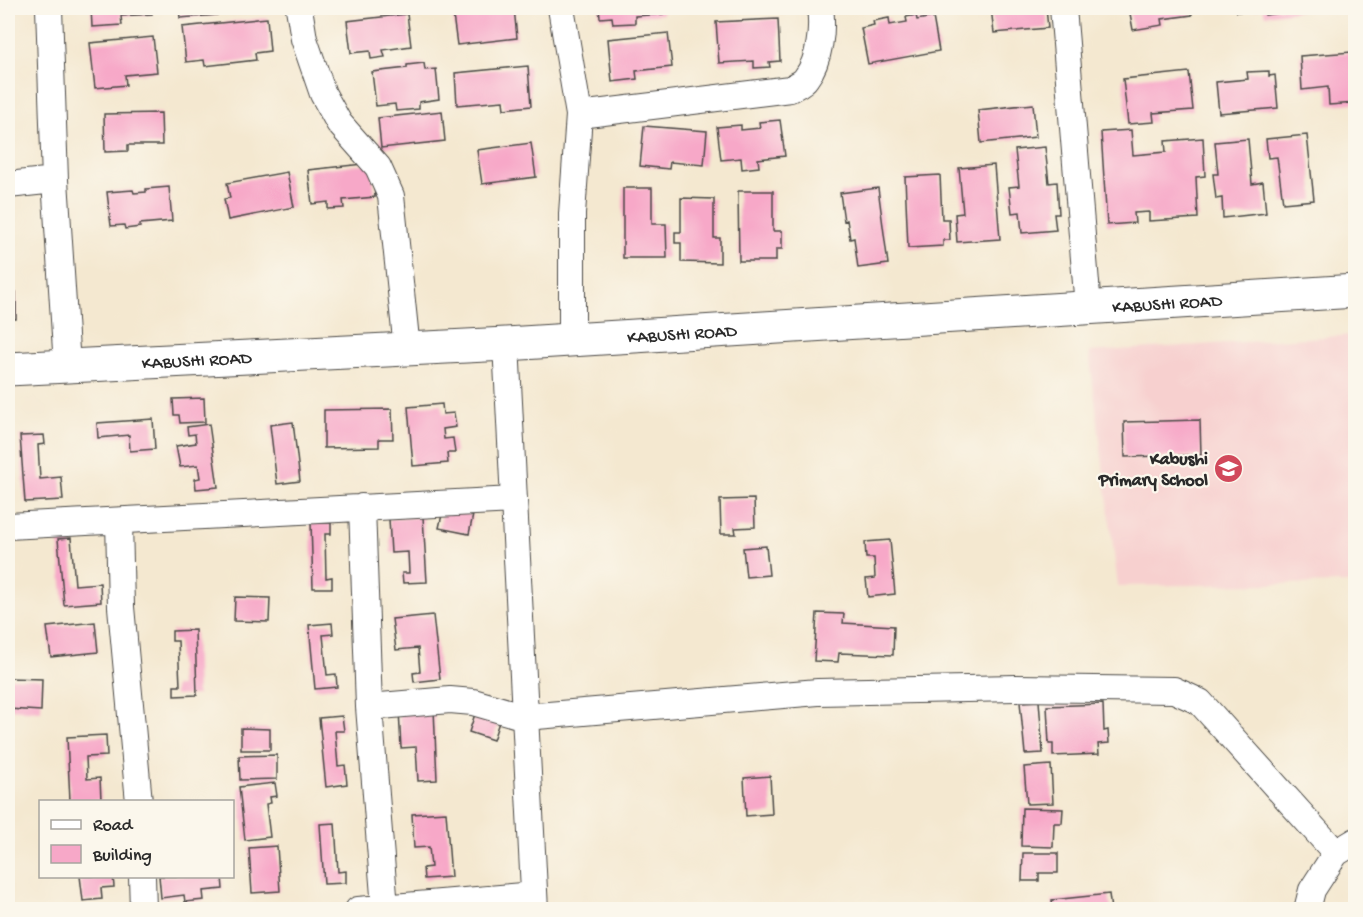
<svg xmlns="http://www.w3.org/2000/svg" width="1363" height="917" viewBox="0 0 1363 917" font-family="'Gochi Hand',sans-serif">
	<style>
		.built { fill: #f7d0cf }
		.building { fill: #f7a8c8 }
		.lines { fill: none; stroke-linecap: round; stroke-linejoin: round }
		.minor-casing { stroke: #494744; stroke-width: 28 }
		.major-casing { stroke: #494744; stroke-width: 35 }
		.minor { stroke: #fff; stroke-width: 26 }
		.major { stroke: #fff; stroke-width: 33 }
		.labels { text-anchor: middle; stroke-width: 4.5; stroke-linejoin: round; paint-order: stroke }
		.street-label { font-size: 18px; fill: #2b2b2b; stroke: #fbf7ec }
		.poi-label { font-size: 18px; font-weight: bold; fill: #2b2b2b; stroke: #fbf7ec; text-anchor: end }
	</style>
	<rect width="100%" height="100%" fill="#fbf7ec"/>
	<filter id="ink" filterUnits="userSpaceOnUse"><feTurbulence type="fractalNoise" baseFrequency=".0167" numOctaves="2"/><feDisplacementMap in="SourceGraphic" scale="12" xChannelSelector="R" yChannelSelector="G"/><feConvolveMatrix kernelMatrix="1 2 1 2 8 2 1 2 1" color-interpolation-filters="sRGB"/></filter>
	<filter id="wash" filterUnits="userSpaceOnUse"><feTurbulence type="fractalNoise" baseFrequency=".008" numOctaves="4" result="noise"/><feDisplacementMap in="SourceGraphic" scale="24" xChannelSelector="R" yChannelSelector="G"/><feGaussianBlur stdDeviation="1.35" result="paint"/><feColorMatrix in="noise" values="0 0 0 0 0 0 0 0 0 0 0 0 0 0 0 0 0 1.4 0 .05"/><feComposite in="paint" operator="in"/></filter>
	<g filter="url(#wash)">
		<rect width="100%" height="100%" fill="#f4e8d0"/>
		<path class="built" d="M1355,335V583L1118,586L1089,352Z"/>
		<g id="blocks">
			<path class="building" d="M91,8H152V14L121,16L122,25L92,27Z
				M179,8H229L230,10L217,12V15L180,18Z
				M452,8H514L517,38L457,45Z
				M599,8H663V14L635,16V23L613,24L612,17L600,18Z
				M991,8H1046L1048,28L994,33Z
				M1129,8H1191L1192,15L1162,19L1163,25L1133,30Z
				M1236,8H1260V9L1237,12Z
				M1263,8H1310V9L1265,15Z
				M407,14L411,46L383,50L385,57L371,59L370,51L351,53L347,21Z
				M916,15L917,20L933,17L939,51L868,64L861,28L874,25L873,21L889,18L890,25L907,22L906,17Z
				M267,18L270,51L255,53L256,60L205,66L204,60L186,62L182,27Z
				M778,19L780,61L769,62L770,67L754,68V61L719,63L716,22Z
				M668,33L672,67L636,71L637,79L612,82L608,39Z
				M153,37L157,72L125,75L126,85L95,88L90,43Z
				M1352,52L1356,103L1329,105L1328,87L1302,90L1300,56Z
				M424,63L425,70L436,69L439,99L419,102V109L396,111L395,104L376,106L372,72L407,68V65Z
				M528,66L531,106L504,109L503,101L457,105L455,73Z
				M1269,71V76L1275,75L1278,108L1219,113L1216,82L1248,79L1247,72Z
				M1189,72L1193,110L1153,113L1154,122L1128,124L1123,79Z
				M1033,104L1036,137L981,143L978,110Z
				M442,111L445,141L381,148L378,118Z
				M161,113L162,145H128V151L105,152L104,114Z
				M780,120L785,156L758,159L759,167L742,169L741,158L721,160L717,127L741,125V130L760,128L759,122Z
				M644,126L707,131L704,165L670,162L669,169L640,166Z
				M1131,130L1133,155L1166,152L1165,141L1203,138L1205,176L1196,177L1198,218L1149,221V212L1134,213L1135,223L1107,225L1101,132Z
				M1307,135L1314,200L1283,203L1277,157L1268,158L1266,139Z
				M1248,139L1252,184L1263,182L1266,213L1223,218L1222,198L1216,199L1213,174H1218L1215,142Z
				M531,143L536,177L482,184L477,150Z
				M1045,147L1049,183L1057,182L1059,214H1054L1056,230L1022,233L1020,212L1012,213L1009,187L1019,186L1015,150Z
				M372,163L375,197L343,200L344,208L328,209V202L312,204L308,170Z
				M994,165L1000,239L957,242L955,214L963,213L959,168Z
				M287,172L294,207L228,220L224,199L230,198L227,183Z
				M940,175L942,219H949L950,240H943V246L908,248L905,177Z
				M169,187L172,221L140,224V227L125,229L124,225L111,226L107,192L133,190L134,193L146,192V189Z
				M623,188H652V224H666L667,258H623Z
				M878,188L888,264L858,268L854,238L850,239L847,220L844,221L840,193Z
				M738,191H773V231H782V249H776V261H739Z
				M681,198L714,199V238H720V263L681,262V243H675V232H681Z
				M8,292H16V319H8Z
				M204,398L205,422L180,423L179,415H174L173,399Z
				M442,404L443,414L454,413L456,427L443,429L444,439L453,438L455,453H447L448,463L413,466L408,407Z
				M392,409L393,439H379V447L324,448V410Z
				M153,419L155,449L130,451L129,435L98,438L97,423Z
				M1200,420L1201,455L1125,457L1124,422Z
				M293,422L300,481L277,484L270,425Z
				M209,424L218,487L196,489L195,479L200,478L198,465L180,467L176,446L196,443L195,434L188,435L187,427Z
				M44,435L45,444L38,445L40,479L61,477L63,500L25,502L20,436Z
				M754,499L755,527L735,528L736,534H721L720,500Z
				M443,510L473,515L469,534L439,528Z
				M423,517L427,582L403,583L402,573H409L408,552L391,553L389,519Z
				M311,523H331V534H325L326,578L332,577V588H313Z
				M71,538L75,585L100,583L101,602L64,605L58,539Z
				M890,540L895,594L868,597L866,579L875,578L874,558H866L865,542Z
				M766,546L769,575L746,577L743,548Z
				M235,597L270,598L269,622L234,621Z
				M817,613L844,614L843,623L894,626L893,655L839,653L838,662L814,661Z
				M433,615L440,679L414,682L413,673L420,672L418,648L396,650L392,619Z
				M95,622L98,652L51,657L47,627Z
				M332,623L333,634L323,635L327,675L336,674L337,687L315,689L309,625Z
				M195,630L197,695L174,696V686H180L178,641H172V631Z
				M8,678L42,679L41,711L8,709Z
				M1039,701L1043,753L1025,754L1020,702Z
				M1103,704L1104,731L1108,730L1109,743L1098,744L1099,754L1053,756V744H1049L1047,706Z
				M434,709L437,780L418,781L416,747L401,748L399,710Z
				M476,711L500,719L493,740L469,732Z
				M342,716L344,731H335L338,766L345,765L347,784L326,787L319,718Z
				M241,728L270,729V750H241Z
				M106,735L107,756L86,757L87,779L100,778L101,800L70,801L67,737Z
				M277,755V779L240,780L239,756Z
				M1051,765L1053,803L1027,804L1024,767Z
				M770,776L772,814L746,816L744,778Z
				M275,783L277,796L270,797L271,803L266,804L270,837L245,840L239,787Z
				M1022,808L1063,809L1062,823H1054L1053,847L1021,846Z
				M446,812L451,877L424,879L423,868L431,867L429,847L414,848L412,814Z
				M335,823L338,872L346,871V883L324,884L320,824Z
				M277,846L280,891L252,893L249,848Z
				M1023,853H1058V873H1039V881H1022Z
				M80,876H113L114,887L101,888L102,899L83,901Z
				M159,876H222L223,889L203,891L204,900L185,902L184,895L161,898Z
				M1109,894L1111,910H1053L1052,900Z"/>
		</g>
	</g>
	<g filter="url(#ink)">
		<use href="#blocks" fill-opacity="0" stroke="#494744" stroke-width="1.5"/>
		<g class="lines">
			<defs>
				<path id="minor" d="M49,8L55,180L67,366
					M299,8L304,39L323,94L339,123L378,167L391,196L407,349
					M561,8L579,115L572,214V339
					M1063,8L1088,307
					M579,115L790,89C795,86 803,83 806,78C820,60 823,29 820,8
					M8,185L55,180
					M506,344L535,910
					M362,507L369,707L385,908
					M119,521L121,607L139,802
					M8,526L514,500
					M369,707L450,700L473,702L525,717L818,692L1016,688L1174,690L1200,702L1336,853
					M142,876L143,910
					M358,910L534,895
					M1307,910L1312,890L1336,853L1356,841"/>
				<g id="major">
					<path id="s1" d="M8,369L506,344L1356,291"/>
				</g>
			</defs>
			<use href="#minor" class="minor-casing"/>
			<use href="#major" class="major-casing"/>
			<use href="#minor" class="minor"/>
			<use href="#major" class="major"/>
		</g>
	</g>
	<defs>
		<symbol id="school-disc" viewBox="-11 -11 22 22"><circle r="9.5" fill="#d1495b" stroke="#fbf7ec"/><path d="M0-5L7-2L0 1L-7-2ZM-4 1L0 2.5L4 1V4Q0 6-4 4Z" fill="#fff"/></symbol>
	</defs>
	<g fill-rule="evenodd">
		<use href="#school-disc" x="1212" y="452" width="33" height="33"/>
	</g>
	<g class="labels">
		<g class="street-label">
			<text dy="6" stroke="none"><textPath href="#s1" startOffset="1161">KABUSHI ROAD</textPath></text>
			<text dy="6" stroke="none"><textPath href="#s1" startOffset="675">KABUSHI ROAD</textPath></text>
			<text dy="6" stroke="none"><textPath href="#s1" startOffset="189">KABUSHI ROAD</textPath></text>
		</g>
		<g class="poi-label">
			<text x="1208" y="464">Kabushi<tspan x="1208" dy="21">Primary School</tspan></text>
		</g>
	</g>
	<rect width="1363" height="917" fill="none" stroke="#fbf7ec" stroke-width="30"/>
	<rect x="39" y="800" width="195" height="78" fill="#fbf7ec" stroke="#a8a59f" stroke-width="1.5"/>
	<rect x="51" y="820" width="30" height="9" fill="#ffffff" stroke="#a8a59f" stroke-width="1.5"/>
	<text x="93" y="830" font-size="18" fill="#2b2b2b">Road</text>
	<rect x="51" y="845" width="30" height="18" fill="#f7a8c8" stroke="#a8a59f" stroke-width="1.5"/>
	<text x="93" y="860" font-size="18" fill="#2b2b2b">Building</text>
</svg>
